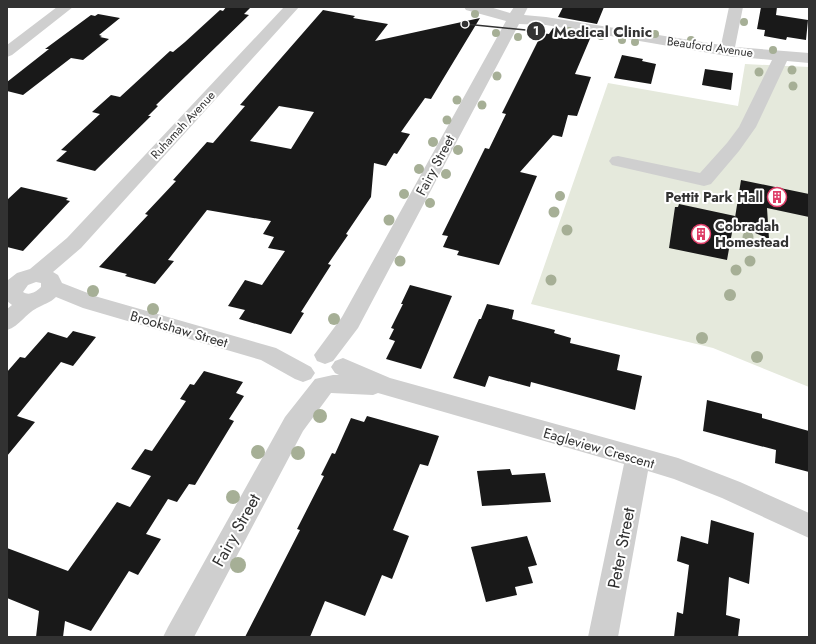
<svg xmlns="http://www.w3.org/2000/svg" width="816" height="644" viewBox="0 0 816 644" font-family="Jost,sans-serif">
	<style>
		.green { fill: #e5e9dc }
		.building { fill: #191919; fill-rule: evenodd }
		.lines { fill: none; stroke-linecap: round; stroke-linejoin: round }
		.minor { fill: #cfcfcf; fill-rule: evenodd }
		.tree { fill: #a6af96 }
		.labels { text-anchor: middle; stroke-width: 4; stroke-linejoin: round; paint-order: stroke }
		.far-street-label { font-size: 12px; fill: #323232; stroke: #fff }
		.street-label { font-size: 14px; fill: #323232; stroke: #fff }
		.poi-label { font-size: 14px; font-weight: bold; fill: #323232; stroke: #fff; text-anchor: end }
		.near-street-label { font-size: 17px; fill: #323232; stroke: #fff }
		.leader { fill: none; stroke: #323232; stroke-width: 1.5 }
		.callout-dot { fill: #323232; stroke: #fff; stroke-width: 1.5 }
		.mark-label { font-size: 12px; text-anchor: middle; font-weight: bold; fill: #fff }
		.callout-label { font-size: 15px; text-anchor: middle; font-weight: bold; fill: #323232; stroke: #fff; stroke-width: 4; stroke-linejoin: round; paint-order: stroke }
	</style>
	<rect width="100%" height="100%" fill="#fff"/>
	<path class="green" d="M745,64L809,67V387L713,348L531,304L608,83L738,106Z"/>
	<path class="building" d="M226,7H251L244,14L249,15L156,105L158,106L148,116H151L95,171L56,161L67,151L61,150L100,114L92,112L111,95L120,97L170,51L173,52L185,42L220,10L223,11Z
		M563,7H604L597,24L558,17Z
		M761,7H777L776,15L808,20L806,40L787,37L786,40L764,36L765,30L757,29Z
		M323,10L355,16L353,18L388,24L375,41L480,18L431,99L425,98L401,132L410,134L397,154L394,153L386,166L374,163L371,197L346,234L348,235L328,264L331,265L301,312L304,313L291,334L239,319L245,310L228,306L245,280L262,285L285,251L268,248L274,237L263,234L271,221L207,210L168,260L174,261L155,284L125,276L127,274L99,267L148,215L145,214L176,181L173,180L207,142L213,143L245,106L240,105ZM279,106L314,112L291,149L250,141Z
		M98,14L120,18L99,35L102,36L100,37L109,39L83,60L71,58L23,95L7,91V82L49,49H45L91,15L95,16Z
		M553,28L592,34L575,74L591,77L577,116L568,115L562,137L553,135L520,172L537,176L499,265L457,255L459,251L443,247L448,236L442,235L485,148L489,149L506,114L502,113L542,33L549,34Z
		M622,55L643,59L642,61L656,64L651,84L614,78Z
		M705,69L733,73L731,90L702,85Z
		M741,180L809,194V217L767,208L769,239L734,224Z
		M21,187L68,198L66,200L70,201L23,251L7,247V200Z
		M679,204L735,216L727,260L669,248L675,207H678Z
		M410,285L452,296L421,369L386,359L395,341L389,339L394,329L391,328L403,304H401Z
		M487,304L514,310L512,319L555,330L554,333L571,338L570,343L620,355L617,370L642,376L635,410L531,382L530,387L489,376L485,387L453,378L479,319H481Z
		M73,331L96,337L73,366L61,362L17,416L35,422L7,456V372L20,357L25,358L48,332L67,338Z
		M204,371L243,382L236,393L244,396L229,419L234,421L195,485L189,484L177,502L168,499L146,534L161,539L138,575L129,571L91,631L65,621L63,637H36L39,611L7,598V548L68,571L117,502L130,507L151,476L131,469L145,449L152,451L186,401L180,399L190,384L194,385Z
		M707,400L762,414V418L809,431V472L775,463L776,450L703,431Z
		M367,416L439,436L428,466L420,464L393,530L409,536L392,579L382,575L365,616L325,601L310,637H245L300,530L297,529L324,476L321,475L332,453L335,454L351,418L364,422Z
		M510,469L512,475L545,473L551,502L482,506L477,471Z
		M711,520L754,533L749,584L729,577L726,615L740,619L738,637H674L677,612L683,614L689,565L677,561L681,536L708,544Z
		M527,536L537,565L528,567L533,583L515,587L517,595L486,602L471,547Z"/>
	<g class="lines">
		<path class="minor" d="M57,7H73L12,55L7,57V45Z
			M284,7H299L81,248L53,272L58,275L62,283L98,297L276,348L311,367L315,373L311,379L303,382L295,379L261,360L83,308L56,297C50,303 44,304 37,308C25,314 20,326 7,330V309L12,305L7,301L8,280L17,273L30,269L67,238ZM36,282L41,283V287C36,292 29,296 23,292L28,285Z
			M464,7H490L510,13L514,7H528L524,15L546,17L721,45L729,7H743L735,47L809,53V63L787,61L756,127L739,151L711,184L704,186L612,165L609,161L612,157L618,156L700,173L727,143L739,127L772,60L727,56L546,25L519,24L358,328L333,361L325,364L317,361L314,355L342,317L506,21L466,10Z
			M343,358L390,378L678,458L740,482L809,513V538L722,498L674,479L648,471L618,637H588L624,464L378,393L373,395L331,393L303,431L194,637H163L168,627L285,417L315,379L333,375H339L335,373L331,367L335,361Z"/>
	</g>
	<g class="tree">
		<circle cx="475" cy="14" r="4"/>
		<circle cx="744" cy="22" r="4"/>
		<circle cx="569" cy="31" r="4"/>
		<circle cx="496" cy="33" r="4"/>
		<circle cx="655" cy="34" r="4"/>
		<circle cx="601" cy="36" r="4"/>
		<circle cx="518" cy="37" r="4"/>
		<circle cx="622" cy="40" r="4"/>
		<circle cx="691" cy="40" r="4"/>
		<circle cx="635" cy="42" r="4"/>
		<circle cx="773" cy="50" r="4"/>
		<circle cx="792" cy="70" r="4.5"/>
		<circle cx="759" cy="72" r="4.5"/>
		<circle cx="497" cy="76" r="4.5"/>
		<circle cx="793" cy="86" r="4.5"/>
		<circle cx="457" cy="100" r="4.5"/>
		<circle cx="482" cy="105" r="4.5"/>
		<circle cx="447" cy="120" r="4.5"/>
		<circle cx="433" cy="142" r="5"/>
		<circle cx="458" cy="150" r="5"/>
		<circle cx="419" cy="169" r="5"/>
		<circle cx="446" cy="174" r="5"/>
		<circle cx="404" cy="194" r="5"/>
		<circle cx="560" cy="196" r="5"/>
		<circle cx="430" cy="203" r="5"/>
		<circle cx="554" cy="212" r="5.5"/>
		<circle cx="389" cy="220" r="5.5"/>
		<circle cx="567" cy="230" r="5.5"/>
		<circle cx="748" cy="237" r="5.5"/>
		<circle cx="400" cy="261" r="5.5"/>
		<circle cx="750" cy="261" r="5.5"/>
		<circle cx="736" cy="270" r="5.5"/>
		<circle cx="551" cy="280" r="5.5"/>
		<circle cx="93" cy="291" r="6"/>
		<circle cx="730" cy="295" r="6"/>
		<circle cx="153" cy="309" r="6"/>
		<circle cx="334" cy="319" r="6"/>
		<circle cx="702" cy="338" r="6"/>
		<circle cx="757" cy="357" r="6"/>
		<circle cx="320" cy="416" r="7"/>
		<circle cx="258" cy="452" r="7"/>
		<circle cx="298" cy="453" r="7"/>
		<circle cx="233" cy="497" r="7"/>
		<circle cx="238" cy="565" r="8"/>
	</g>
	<defs>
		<symbol id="building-ring" viewBox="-11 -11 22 22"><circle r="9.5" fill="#fff" stroke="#df3f69" stroke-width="1.5"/><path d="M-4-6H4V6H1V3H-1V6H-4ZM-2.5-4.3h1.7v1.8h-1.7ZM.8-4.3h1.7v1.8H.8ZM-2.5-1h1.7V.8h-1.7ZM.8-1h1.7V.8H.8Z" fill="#df3f69"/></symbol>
	</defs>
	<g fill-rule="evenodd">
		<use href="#building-ring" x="766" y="186" width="22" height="22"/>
		<use href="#building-ring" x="690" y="223" width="22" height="22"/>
	</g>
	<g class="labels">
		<g class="far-street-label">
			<text transform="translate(710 47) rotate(8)" y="4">Beauford Avenue</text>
			<text transform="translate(183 125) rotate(-47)" y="4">Ruhamah Avenue</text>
		</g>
		<g class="street-label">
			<text transform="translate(435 165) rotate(-62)" y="5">Fairy Street</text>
			<text transform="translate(179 329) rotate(16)" y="5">Brookshaw Street</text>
			<text transform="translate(599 448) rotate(16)" y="5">Eagleview Crescent</text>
		</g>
		<g class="poi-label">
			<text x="763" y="202">Pettit Park Hall</text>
			<text x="715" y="231" text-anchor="start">Cobradah<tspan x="715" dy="16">Homestead</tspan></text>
		</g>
		<g class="near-street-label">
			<text transform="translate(236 530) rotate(-61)" y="6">Fairy Street</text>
			<text transform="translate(621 548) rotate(-79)" y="6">Peter Street</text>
		</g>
	</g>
	<path class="leader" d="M465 24L536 31"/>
	<g class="callout-dot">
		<circle cx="465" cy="24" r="4"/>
		<circle cx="536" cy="31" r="10"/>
	</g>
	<g class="mark-label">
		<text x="536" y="35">1</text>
	</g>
	<g class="callout-label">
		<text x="603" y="37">Medical Clinic</text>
	</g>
	<rect width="816" height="644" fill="none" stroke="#323232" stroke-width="16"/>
</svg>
